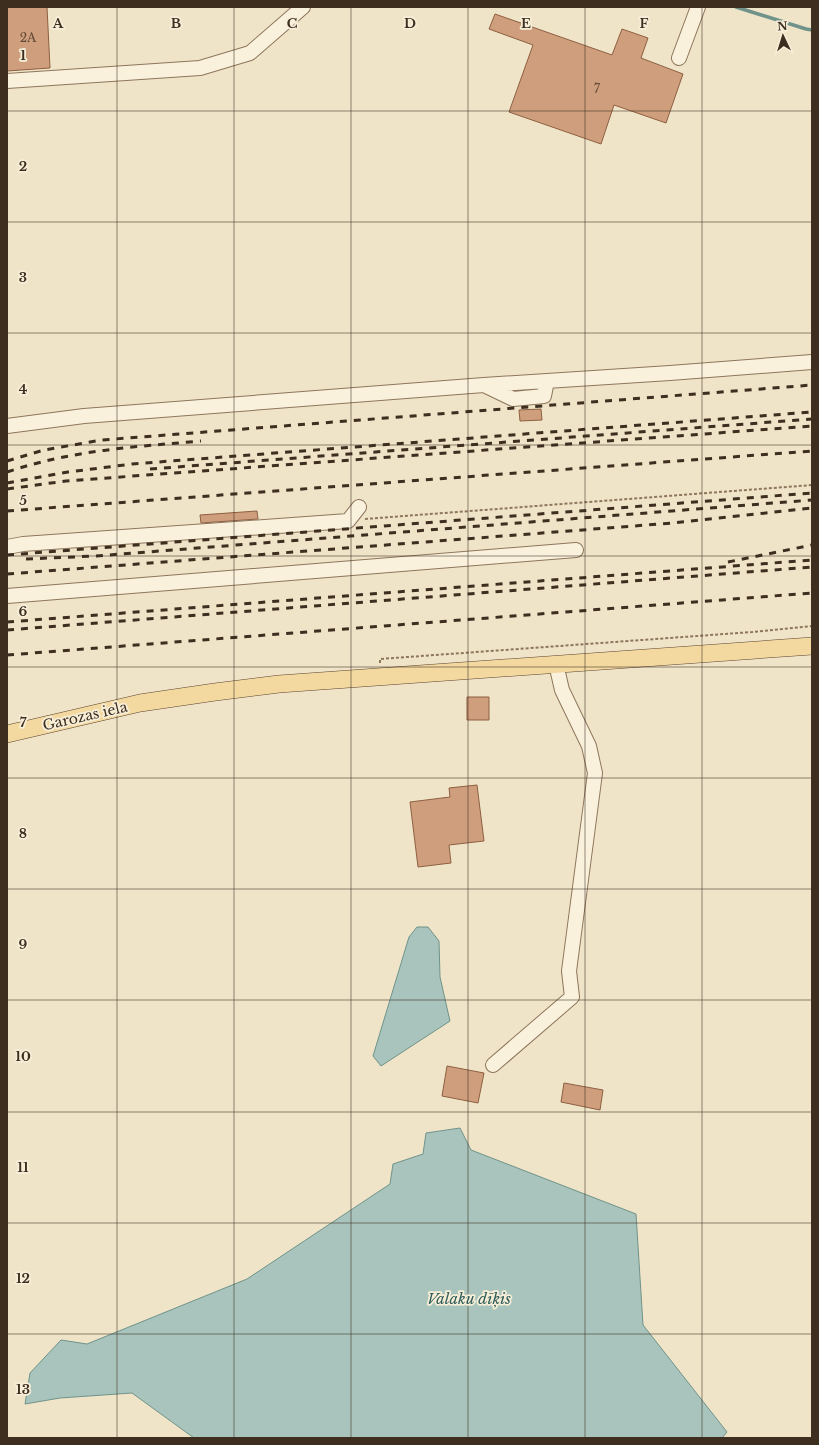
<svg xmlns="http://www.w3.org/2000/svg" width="819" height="1445" viewBox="0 0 819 1445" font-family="'Libre Baskerville',serif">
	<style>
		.water { fill: #a9c4bc; stroke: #6f938a }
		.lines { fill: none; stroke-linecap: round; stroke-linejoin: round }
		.stream { stroke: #6f938a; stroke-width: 3.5 }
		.building { fill: #cf9f7d; stroke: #8d5f41 }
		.minor-casing { stroke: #8d765c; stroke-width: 16 }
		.major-casing { stroke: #5b4430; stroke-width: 18 }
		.path { stroke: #8d765c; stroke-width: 2; stroke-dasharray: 3 2; stroke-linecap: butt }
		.minor { stroke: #faf1dc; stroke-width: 14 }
		.major { stroke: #f3d9a0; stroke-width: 17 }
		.rail { stroke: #3d2e20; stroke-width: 3; stroke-dasharray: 7 7; stroke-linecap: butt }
		.grid { fill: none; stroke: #3d2e20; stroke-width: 1; stroke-opacity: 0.55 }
		.labels { text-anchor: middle; stroke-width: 3.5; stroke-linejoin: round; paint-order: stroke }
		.number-label { font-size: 12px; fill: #624a37 }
		.street-label { font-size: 14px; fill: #3d2e20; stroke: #f7eed8 }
		.water-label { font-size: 15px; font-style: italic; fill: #2f5d5a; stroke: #f7eed8 }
		.grid-label { font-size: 13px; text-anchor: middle; font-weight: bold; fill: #3d2e20; stroke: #f7eed8; stroke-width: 3.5; stroke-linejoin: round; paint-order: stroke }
	</style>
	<rect width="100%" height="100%" fill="#f0e4c8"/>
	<path class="water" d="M417,927H428L439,941L440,977L450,1021L381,1066L373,1056L409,937Z
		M460,1128L471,1150L636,1214L643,1325L727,1432L722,1438H194L132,1393L60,1398L25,1404L30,1373L61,1340L87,1344L247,1279L390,1184L393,1164L423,1154L426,1133Z"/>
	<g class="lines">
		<path class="stream" d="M736,7L806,29L812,30"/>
	</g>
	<path class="building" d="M7,7H47L50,68L7,71Z
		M495,14L612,55L622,29L648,38L641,58L683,74L666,123L614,105L601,144L509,112L533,45L489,29Z
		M541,409L542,420L520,421L519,410Z
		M257,511L258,519L201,523L200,515Z
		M467,697H489V720H467Z
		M477,785L484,841L449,845L451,863L418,867L410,802L450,797L449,788Z
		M447,1066L484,1073L478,1103L442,1096Z
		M564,1083L603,1090L600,1110L561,1102Z"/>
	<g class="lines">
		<defs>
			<path id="minor" d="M679,58L698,7
				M7,81L200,68L250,53L303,7
				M486,386L513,399L544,396L547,381
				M7,426L84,416L484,385L670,373L812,362
				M7,547L23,544L348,521L359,507
				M7,596L576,550
				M493,1065L572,997L569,971L595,773L589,746L562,690L556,664"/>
			<path id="major" d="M7,734L140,703L215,692L279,684L812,646"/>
		</defs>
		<use href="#minor" class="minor-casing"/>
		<use href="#major" class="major-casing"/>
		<path class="path" d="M365,519L812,485
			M380,663V659L752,632L812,626"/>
		<use href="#minor" class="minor"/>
		<use href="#major" class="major"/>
		<path class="rail" d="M7,461L44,450L102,440L812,385
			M150,469L812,419
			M7,472C73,450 133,447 201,441
			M7,483L68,472L132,464L812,412
			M7,489L66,481L812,426
			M7,511L812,451
			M7,555L812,493
			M26,559L96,556L812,500
			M728,562L812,545
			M7,574L673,523L812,508
			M7,622L812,560
			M7,630L812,567
			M7,655L812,593"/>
	</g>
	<path class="grid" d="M117,7V1438M234,7V1438M351,7V1438M468,7V1438M585,7V1438M702,7V1438M7,111H812M7,222H812M7,333H812M7,445H812M7,556H812M7,667H812M7,778H812M7,889H812M7,1000H812M7,1112H812M7,1223H812M7,1334H812"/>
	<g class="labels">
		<g class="number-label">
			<text x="28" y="42">2A</text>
			<text x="597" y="93">7</text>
		</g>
		<g class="street-label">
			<text transform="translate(85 716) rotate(-13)" y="5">Garozas iela</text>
		</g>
		<g class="water-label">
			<text x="469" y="1304">Valaku dīķis</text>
		</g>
	</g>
	<g class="grid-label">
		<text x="58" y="28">A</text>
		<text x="176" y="28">B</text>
		<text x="292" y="28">C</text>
		<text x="410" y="28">D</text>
		<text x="526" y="28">E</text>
		<text x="644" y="28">F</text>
		<text x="23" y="60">1</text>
		<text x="23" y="171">2</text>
		<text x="23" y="282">3</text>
		<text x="23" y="394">4</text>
		<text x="23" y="505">5</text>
		<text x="23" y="616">6</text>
		<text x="23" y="727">7</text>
		<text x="23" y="838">8</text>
		<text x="23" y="949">9</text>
		<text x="23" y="1061">10</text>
		<text x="23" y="1172">11</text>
		<text x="23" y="1283">12</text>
		<text x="23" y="1394">13</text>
	</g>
	<rect width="819" height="1445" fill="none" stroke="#3d2e20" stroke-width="16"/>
	<g transform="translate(783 36) rotate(356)" stroke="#f7eed8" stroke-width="3" paint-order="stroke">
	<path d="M0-3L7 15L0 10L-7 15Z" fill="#3d2e20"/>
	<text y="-6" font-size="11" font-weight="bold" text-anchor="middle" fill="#3d2e20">N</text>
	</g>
</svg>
